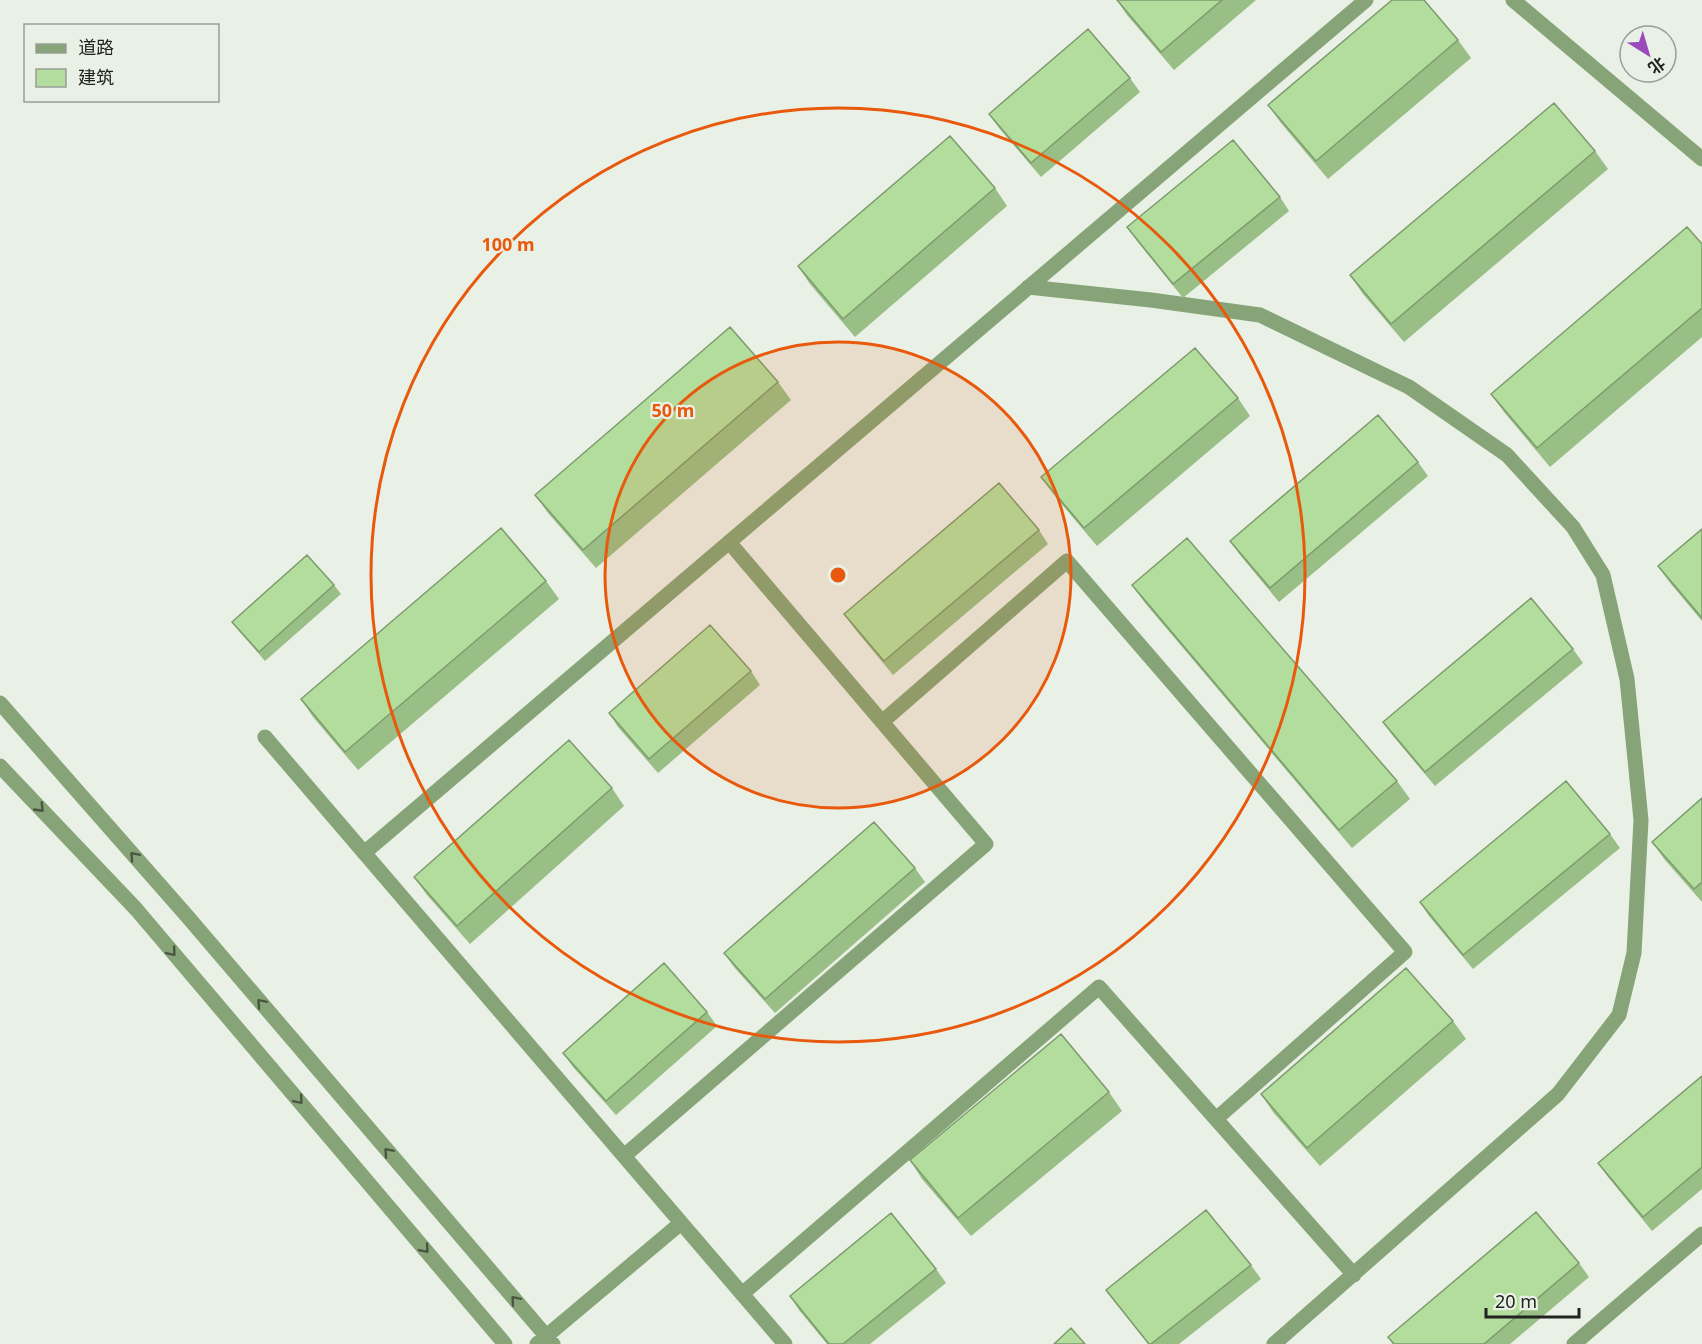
<svg xmlns="http://www.w3.org/2000/svg" width="1702" height="1344" viewBox="0 0 1702 1344" font-family="'Noto Sans','Noto Sans SC',sans-serif">
	<style>
		.lines { fill: none; stroke-linecap: round; stroke-linejoin: round }
		.minor { stroke: #86a477; stroke-width: 15 }
		.wall { fill: #99be86 }
		.building { fill: #b2dd9c; stroke: #7d9b6d; stroke-width: 1.5 }
		.oneway { stroke: #495742 }
		.ring { fill: none; stroke: #e8590c; stroke-width: 3 }
		.centre { fill: #e8590c; stroke: #e9f0e6; stroke-width: 3 }
		.ring-label { font-size: 18px; text-anchor: middle; font-weight: bold; fill: #e8590c; stroke: #e9f0e6; stroke-width: 4.5; stroke-linejoin: round; paint-order: stroke }
	</style>
	<rect width="100%" height="100%" fill="#e9f0e6"/>
	<g class="lines">
		<path class="minor" d="M1513,0L1702,159
			M1028,287L1151,300L1260,315L1409,387L1507,455L1573,527L1603,575L1627,679L1641,820L1634,953L1619,1015L1558,1094L1274,1344
			M0,703L187,916L553,1344
			M882,722L1067,561L1405,952L1216,1119
			M265,737L785,1344
			M0,766L136,909L505,1344
			M364,853L1366,0
			M624,1156L986,844L729,542
			M742,1294L1099,987L1354,1275
			M537,1344L681,1223
			M1574,1344L1702,1234"/>
	</g>
	<path class="wall" d="M1117,0H1256L1174,70L1127,15Z
		M1458,40L1471,58L1328,179L1281,123L1268,105Z
		M1130,78L1140,92L1041,177L999,128L989,114Z
		M1595,151L1608,169L1404,342L1363,294L1350,275Z
		M995,188L1007,206L855,337L810,284L798,266Z
		M1280,197L1289,211L1183,298L1137,241L1127,227Z
		M1702,244V337L1550,467L1504,412L1491,394Z
		M778,382L791,400L596,568L548,513L535,495Z
		M1238,398L1250,416L1097,546L1054,495L1041,477Z
		M1418,462L1428,476L1279,602L1240,555L1230,541Z
		M1702,529V621L1671,584L1658,566Z
		M1039,530L1048,544L893,675L854,628L844,614Z
		M546,581L559,599L358,770L313,717L301,699Z
		M334,585L341,594L265,661L239,631L232,622Z
		M1132,585L1397,781L1410,799L1352,848L1145,603Z
		M1573,649L1583,663L1435,786L1393,736L1383,722Z
		M751,671L760,685L658,773L618,727L609,713Z
		M612,788L624,806L470,944L427,895L414,877Z
		M1702,798V902L1665,860L1652,842Z
		M1610,834L1620,848L1473,969L1429,916L1420,902Z
		M915,868L925,882L775,1013L734,967L724,953Z
		M707,1012L717,1026L616,1115L573,1067L563,1053Z
		M1453,1021L1466,1039L1320,1166L1273,1112L1261,1094Z
		M1702,1076V1189L1652,1231L1608,1177L1598,1163Z
		M1109,1092L1122,1111L971,1236L922,1179L910,1160Z
		M1579,1263L1589,1277L1510,1344H1393L1388,1337Z
		M1251,1265L1261,1279L1179,1344H1148L1106,1290Z
		M936,1269L946,1283L870,1344H827L799,1310L790,1296Z"/>
	<path class="building" d="M1117,0H1222L1161,52Z
		M1392,0H1424L1458,40L1316,161L1268,105Z
		M1088,29L1130,78L1031,163L989,114Z
		M1554,103L1595,151L1391,324L1350,275Z
		M950,136L995,188L843,319L798,266Z
		M1233,140L1280,197L1173,284L1127,227Z
		M1687,227L1702,244V308L1537,448L1491,394Z
		M730,327L778,382L583,550L535,495Z
		M1195,348L1238,398L1084,528L1041,477Z
		M1378,415L1418,462L1270,588L1230,541Z
		M999,483L1039,530L884,661L844,614Z
		M501,528L546,581L345,752L301,699Z
		M1702,529V618L1658,566Z
		M1187,538L1397,781L1339,830L1132,585Z
		M307,555L334,585L259,652L232,622Z
		M1531,598L1573,649L1425,772L1383,722Z
		M710,625L751,671L649,759L609,713Z
		M569,740L612,788L457,926L414,877Z
		M1566,781L1610,834L1463,955L1420,902Z
		M1702,798V882L1694,889L1652,842Z
		M874,822L915,868L765,999L724,953Z
		M664,963L707,1012L606,1101L563,1053Z
		M1406,968L1453,1021L1307,1148L1261,1094Z
		M1061,1034L1109,1092L958,1218L910,1160Z
		M1702,1076V1167L1643,1217L1598,1163Z
		M1206,1210L1251,1265L1151,1344H1149L1106,1290Z
		M1536,1212L1579,1263L1484,1344H1394L1388,1337Z
		M891,1213L936,1269L843,1344H829L790,1296Z
		M1071,1328L1085,1344H1054Z"/>
	<defs><path id="oneway-chevron" d="M-2-3.5L2.5 0L-2 3.5" fill="none" stroke-width="1.6" stroke-linecap="round" stroke-linejoin="round" transform="scale(1.5)"/></defs>
	<g class="oneway">
		<use href="#oneway-chevron" transform="translate(40 808) rotate(46)"/>
		<use href="#oneway-chevron" transform="translate(134 856) rotate(-131)"/>
		<use href="#oneway-chevron" transform="translate(172 952) rotate(50)"/>
		<use href="#oneway-chevron" transform="translate(261 1003) rotate(-131)"/>
		<use href="#oneway-chevron" transform="translate(299 1100) rotate(50)"/>
		<use href="#oneway-chevron" transform="translate(388 1152) rotate(-131)"/>
		<use href="#oneway-chevron" transform="translate(425 1249) rotate(50)"/>
		<use href="#oneway-chevron" transform="translate(515 1300) rotate(-131)"/>
	</g>
	<circle cx="838" cy="575" r="233" fill="#e8590c" fill-opacity=".12"/>
	<g class="ring">
		<circle cx="838" cy="575" r="233"/>
		<circle cx="838" cy="575" r="467"/>
	</g>
	<circle cx="838" cy="575" r="9" class="centre"/>
	<g class="ring-label">
		<text x="508" y="251">100 m</text>
		<text x="673" y="417">50 m</text>
	</g>
	<rect x="24" y="24" width="195" height="78" fill="#e9f0e6" stroke="#999e96" stroke-width="1.5"/>
	<rect x="36" y="44" width="30" height="9" fill="#86a477" stroke="#999e96" stroke-width="1.5"/>
	<text x="78" y="54" font-size="18" fill="#20231f">道路</text>
	<rect x="36" y="69" width="30" height="18" fill="#b2dd9c" stroke="#999e96" stroke-width="1.5"/>
	<text x="78" y="84" font-size="18" fill="#20231f">建筑</text>
	<g transform="translate(1648 54) rotate(143)"><circle r="28" fill="#e9f0e6" stroke="#999e96" stroke-width="1.5"/>
	<path d="M0-4.5L10 22L0 15L-10 22Z" fill="#9a4aba"/>
	<text y="-9" font-size="16" font-weight="bold" text-anchor="middle" fill="#20231f">北</text>
	</g>
	<path d="M1486 1308v9h93v-9" fill="none" stroke="#20231f" stroke-width="3"/>
	<text x="1495" y="1308" font-size="18" fill="#20231f" stroke="#e9f0e6" stroke-width="4.5" paint-order="stroke">20 m</text>
</svg>
